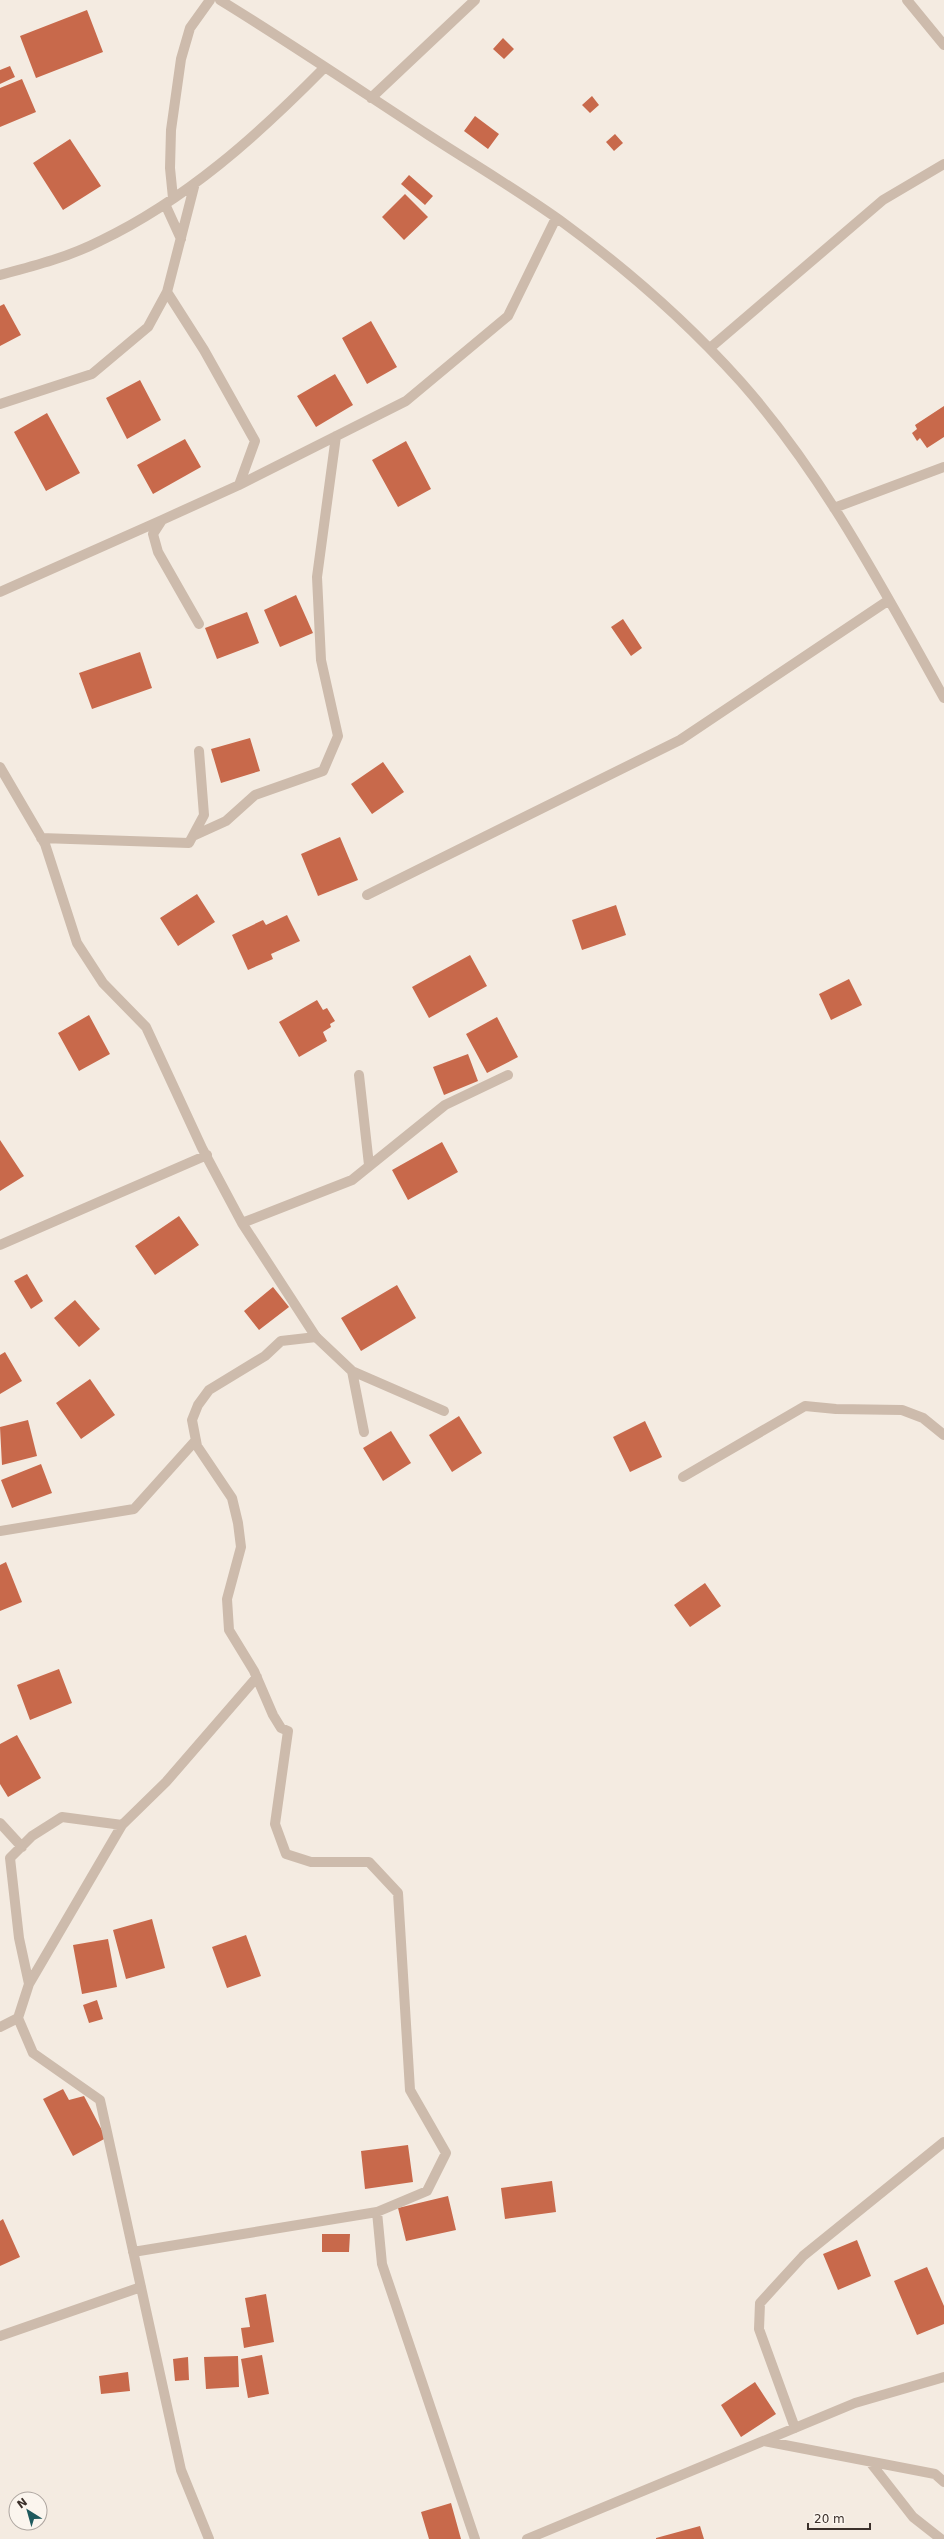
<svg xmlns="http://www.w3.org/2000/svg" width="944" height="2539" viewBox="0 0 944 2539" font-family="'DejaVu Sans',sans-serif">
	<style>
		.building { fill: #c8694b }
		.lines { fill: none; stroke-linecap: round; stroke-linejoin: round }
		.lane { stroke: #cdbbac; stroke-width: 10 }
		.street { stroke: #cdbbac; stroke-width: 10 }
	</style>
	<rect width="100%" height="100%" fill="#f4ebe1"/>
	<path class="building" d="M87,10L103,52L36,78L20,36Z
		M503,38L514,49L504,59L493,49Z
		M10,66L15,77L0,84V70Z
		M22,79L36,112L0,127V88Z
		M592,96L599,105L590,113L582,105Z
		M475,116L499,134L488,149L464,131Z
		M615,134L623,143L614,151L606,142Z
		M70,139L101,186L63,210L33,163Z
		M409,175L433,196L425,205L401,184Z
		M405,194L428,217L404,240L382,217Z
		M4,304L21,335L0,346V306Z
		M371,321L397,367L367,384L342,338Z
		M335,374L353,405L316,427L297,396Z
		M140,380L161,420L127,439L106,398Z
		M944,406V437L927,448L920,438L917,441L912,433L917,429L915,425Z
		M47,413L80,473L46,491L14,432Z
		M185,439L201,467L153,494L137,465Z
		M406,441L431,489L398,507L372,460Z
		M296,595L313,633L280,647L264,610Z
		M247,612L259,643L217,659L205,628Z
		M623,619L642,648L631,656L611,627Z
		M140,652L152,688L92,709L79,673Z
		M250,738L260,771L221,783L211,749Z
		M383,762L404,792L372,814L351,784Z
		M340,837L358,880L318,896L301,854Z
		M197,894L215,922L178,946L160,918Z
		M616,905L626,935L582,950L572,920Z
		M287,915L300,941L271,954L273,959L248,970L232,935L263,920L266,925Z
		M470,955L487,986L429,1018L412,987Z
		M849,979L862,1005L831,1020L819,994Z
		M317,1000L323,1010L327,1008L335,1021L330,1024L331,1027L323,1032L327,1041L299,1057L279,1022Z
		M89,1015L110,1054L79,1071L58,1033Z
		M497,1017L518,1057L487,1073L466,1034Z
		M468,1054L478,1081L444,1095L433,1067Z
		M0,1140L24,1176L0,1191Z
		M442,1142L458,1172L408,1200L392,1170Z
		M179,1216L199,1245L155,1275L135,1246Z
		M27,1274L43,1301L31,1309L14,1281Z
		M397,1285L416,1318L361,1351L341,1318Z
		M273,1287L289,1307L259,1330L244,1311Z
		M75,1300L100,1329L79,1347L54,1318Z
		M5,1352L22,1381L0,1394V1355Z
		M90,1379L115,1415L81,1439L56,1403Z
		M459,1416L482,1453L452,1472L429,1435Z
		M28,1420L37,1456L2,1465L0,1427Z
		M645,1421L662,1457L630,1472L613,1437Z
		M391,1431L411,1463L383,1481L363,1448Z
		M41,1464L52,1493L12,1508L1,1480Z
		M6,1562L22,1602L0,1611V1565Z
		M705,1583L721,1606L690,1627L674,1605Z
		M59,1669L72,1703L30,1720L17,1685Z
		M17,1735L41,1778L8,1797L0,1784V1744Z
		M152,1919L165,1968L126,1979L113,1930Z
		M246,1935L261,1976L227,1988L212,1947Z
		M108,1939L117,1987L82,1994L73,1945Z
		M97,2000L103,2019L89,2023L83,2005Z
		M63,2089L69,2100L84,2096L106,2138L73,2156L43,2099Z
		M408,2145L413,2182L365,2189L361,2151Z
		M552,2181L556,2212L505,2219L501,2188Z
		M448,2196L456,2230L406,2241L398,2208Z
		M3,2219L20,2257L0,2266V2221Z
		M322,2234H350L349,2252H322Z
		M857,2240L871,2276L838,2290L823,2254Z
		M927,2267L944,2306V2324L917,2335L894,2281Z
		M266,2294L274,2342L244,2348L241,2328L250,2327L245,2298Z
		M262,2355L269,2394L248,2398L241,2359Z
		M238,2356L239,2387L206,2389L204,2357Z
		M188,2357L189,2380L175,2381L173,2359Z
		M128,2372L130,2391L101,2394L99,2376Z
		M755,2382L776,2414L741,2437L721,2405Z
		M451,2503L461,2539H429L421,2512Z
		M700,2526L704,2539H656V2538Z"/>
	<g class="lines">
		<path class="lane" d="M316,1337L352,1371L444,1411
			M352,1371L364,1432"/>
		<path class="street" d="M220,0C290,43 358,89 427,134C473,164 521,192 565,224C629,271 689,324 741,382C824,476 883,589 944,698
			M907,0L944,45
			M371,98L475,0
			M195,183L167,292L204,350L255,441L239,485L162,520L153,534L158,552L199,624
			M173,198L170,168L171,130L181,59L190,28L210,0
			M165,204L181,239
			M0,275C34,266 69,257 100,241C186,200 258,135 324,68
			M710,348L883,200L944,164
			M0,404L92,374L148,327L167,292
			M239,485L406,401L508,316L556,218
			M834,508L944,467
			M0,592L162,520
			M0,767L45,844L77,943L103,983L146,1027L202,1148L242,1223L316,1337L281,1341L265,1356L209,1390L198,1405L192,1420L197,1446L232,1498L238,1523L241,1547L227,1599L229,1630L254,1671L273,1715L281,1728L288,1731L275,1824L286,1854L311,1862H369L398,1893L410,2090L446,2153L427,2191L377,2212L133,2252
			M193,836L226,821L255,795L323,771L338,736L321,660L317,577L336,436
			M41,838L189,843L204,815L199,751
			M367,895L680,740L889,600
			M359,1075L369,1165
			M242,1223L352,1180L445,1105L508,1075
			M0,1245L207,1155
			M683,1477L805,1406L836,1409L902,1410L923,1418L944,1435
			M0,1531L134,1509L196,1440
			M0,1823L22,1847
			M29,1984L122,1825
			M18,2018L33,2053L100,2100L181,2470L209,2539
			M0,2027L18,2018L29,1984L19,1938L10,1858L32,1836L62,1817L122,1825L166,1782L257,1677
			M377,2212L382,2264L475,2539
			M0,2336L141,2287
			M795,2428L759,2329L760,2303L803,2256L944,2142
			M764,2441L935,2474L944,2482
			M870,2462L913,2517L941,2539
			M527,2539L855,2403L944,2377"/>
	</g>
	<g transform="translate(28 2511) rotate(323)"><circle r="19" fill="#fbf5ee" stroke="#aea6a0"/>
	<path d="M0-3L7 15L0 10L-7 15Z" fill="#1f5a5e"/>
	<text y="-6" font-size="11" font-weight="bold" text-anchor="middle" fill="#3b302b">N</text>
	</g>
	<path d="M808 2523v6h62v-6" fill="none" stroke="#3b302b" stroke-width="2"/>
	<text x="814" y="2523" font-size="12" fill="#3b302b" stroke="#fbf5ee" stroke-width="3" paint-order="stroke">20 m</text>
</svg>
